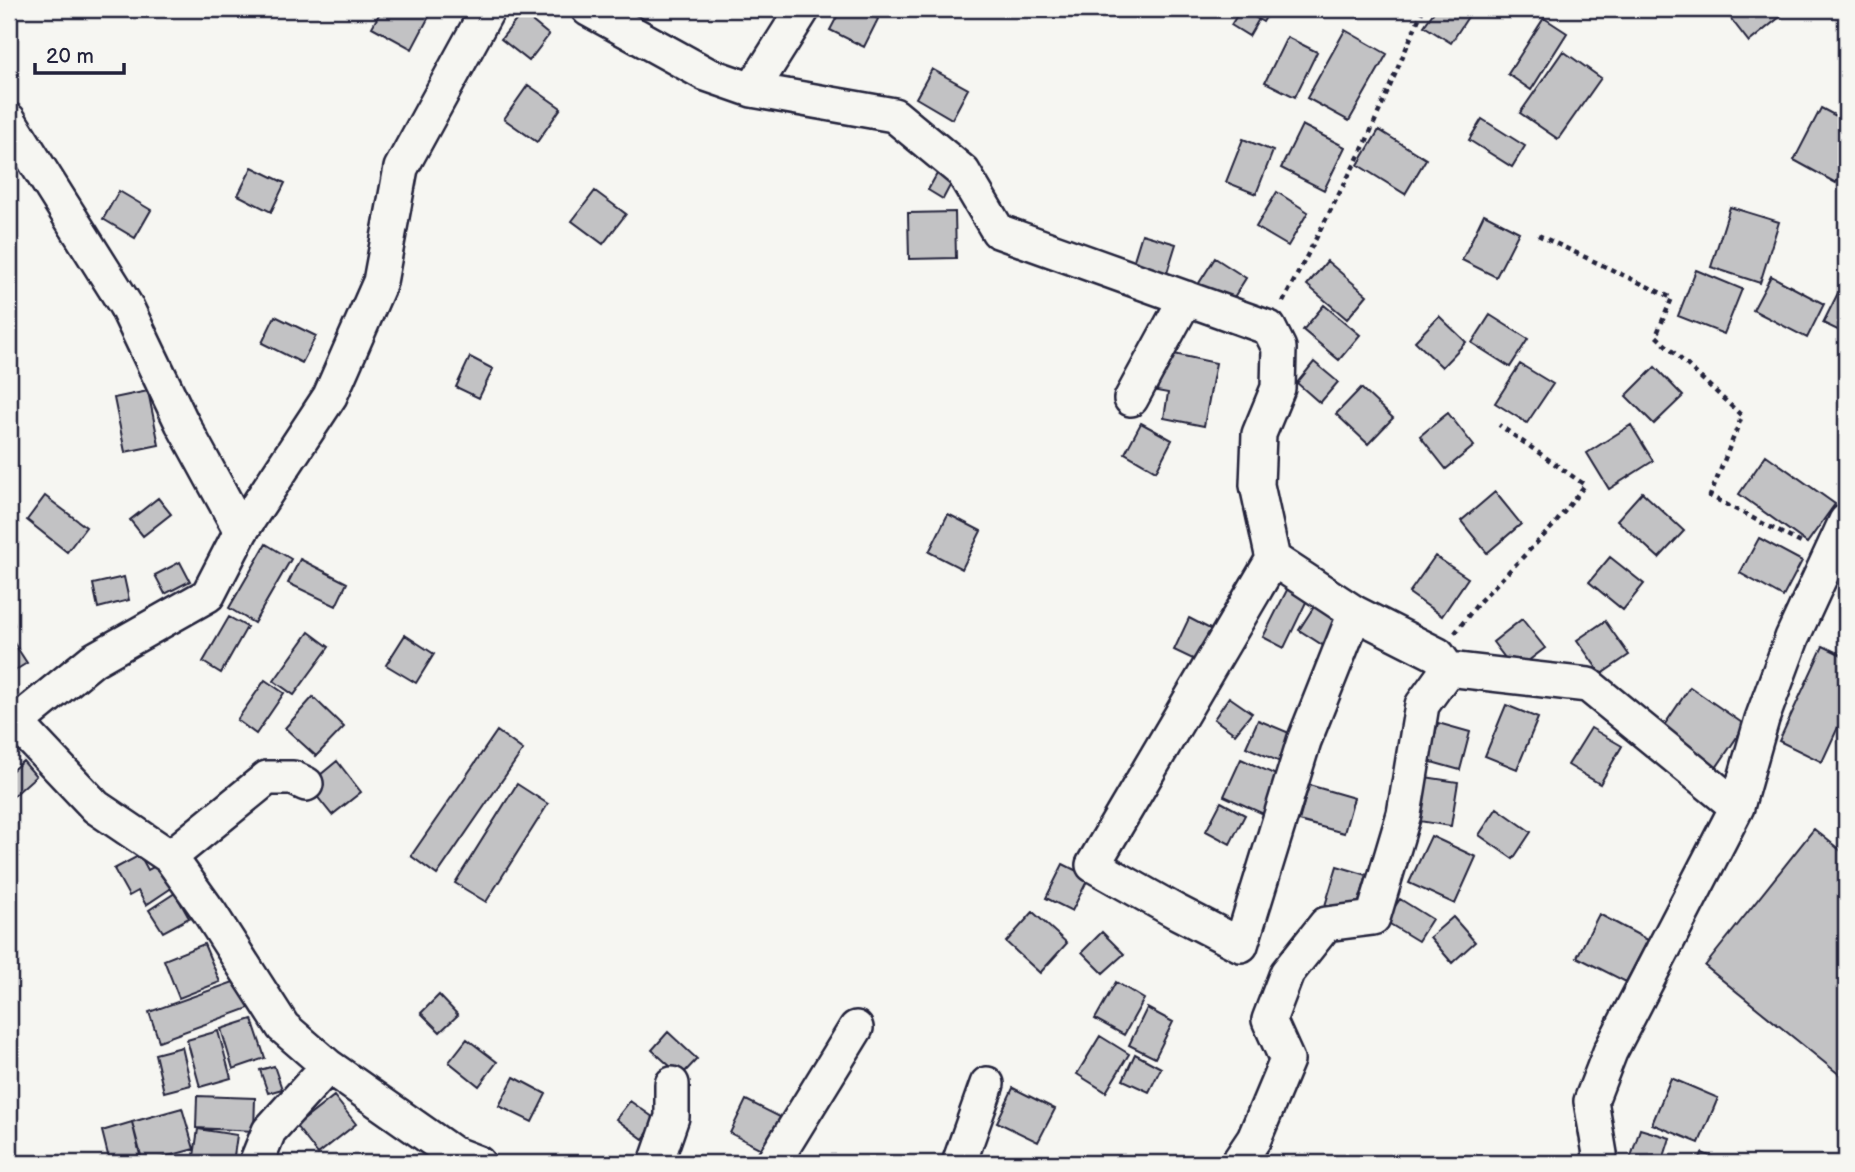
<svg xmlns="http://www.w3.org/2000/svg" width="1855" height="1172" viewBox="0 0 1855 1172" font-family="'Balsamiq Sans',sans-serif">
	<style>
		.building { fill: #c2c2c4; stroke: #22223b; stroke-width: 2 }
		.lines { fill: none; stroke-linecap: round; stroke-linejoin: round }
		.minor-casing { stroke: #22223b; stroke-width: 38 }
		.path { stroke: #22223b; stroke-width: 4.5; stroke-dasharray: 5 5; stroke-linecap: butt }
		.minor { stroke: #f6f6f2; stroke-width: 33 }
	</style>
	<rect width="100%" height="100%" fill="#f6f6f2"/>
	<filter id="ink" filterUnits="userSpaceOnUse"><feTurbulence type="fractalNoise" baseFrequency=".0143" numOctaves="2"/><feDisplacementMap in="SourceGraphic" scale="14" xChannelSelector="R" yChannelSelector="G"/><feConvolveMatrix kernelMatrix="1 2 1 2 8 2 1 2 1" color-interpolation-filters="sRGB"/></filter>
	<g filter="url(#ink)">
		<path class="building" d="M382,9H433L412,49L372,27Z
			M841,9H860L878,19L864,47L830,30Z
			M1241,9L1259,19L1249,36L1231,25Z
			M1241,9H1271L1263,22Z
			M1436,9H1473L1451,43L1424,26Z
			M1735,9H1775L1781,16L1749,42L1728,15Z
			M522,13L549,35L529,61L501,39Z
			M1544,18L1567,33L1531,90L1508,74Z
			M1345,30L1387,54L1349,121L1307,98Z
			M1287,37L1317,52L1295,97L1265,82Z
			M1563,51L1601,78L1558,139L1520,113Z
			M932,69L968,89L952,119L916,98Z
			M528,85L561,108L537,142L504,119Z
			M1821,108L1846,121V163L1836,183L1794,160Z
			M1482,119L1525,146L1512,167L1469,140Z
			M1302,125L1345,147L1324,190L1281,168Z
			M1379,130L1426,159L1405,194L1358,165Z
			M1243,139L1273,151L1256,194L1226,182Z
			M252,167L285,183L271,212L238,195Z
			M938,172L953,180L943,199L928,190Z
			M119,191L151,210L135,238L103,219Z
			M595,191L626,214L603,244L572,221Z
			M1277,192L1308,212L1288,246L1256,227Z
			M1730,207L1779,222L1760,283L1711,267Z
			M955,212L956,258L909,259L908,213Z
			M1484,214L1519,232L1496,277L1462,260Z
			M1142,234L1176,244L1166,276L1132,266Z
			M1215,258L1246,278L1226,310L1194,291Z
			M1327,261L1367,295L1347,319L1307,285Z
			M1696,270L1742,289L1724,334L1678,316Z
			M1771,276L1824,304L1807,338L1753,310Z
			M1838,293L1846,298V334L1823,323Z
			M1324,305L1360,335L1339,360L1303,330Z
			M1490,315L1528,339L1510,367L1472,343Z
			M275,316L316,336L302,363L262,343Z
			M1439,316L1466,342L1442,367L1415,341Z
			M1165,352L1216,363L1204,426L1164,418L1168,393L1157,391Z
			M470,357L493,369L479,398L456,387Z
			M1314,362L1338,382L1320,403L1297,383Z
			M1520,364L1553,384L1527,423L1495,403Z
			M1655,367L1683,396L1654,424L1626,396Z
			M1361,388L1393,418L1368,444L1336,414Z
			M148,391L159,445L125,452L114,398Z
			M1448,413L1474,446L1446,469L1420,436Z
			M1141,423L1172,440L1156,471L1125,453Z
			M1631,425L1653,461L1609,489L1587,453Z
			M1766,455L1835,504L1807,543L1739,494Z
			M1495,492L1521,524L1487,553L1461,521Z
			M1642,492L1684,531L1659,558L1617,520Z
			M45,496L86,527L67,552L27,520Z
			M158,498L171,514L143,536L130,520Z
			M948,514L981,531L962,569L929,552Z
			M1759,538L1802,561L1783,597L1740,573Z
			M266,544L291,559L254,623L229,608Z
			M1435,556L1468,578L1442,616L1409,593Z
			M1610,557L1644,584L1623,610L1589,582Z
			M300,559L347,583L336,606L288,583Z
			M180,562L190,581L165,594L155,575Z
			M124,577L129,600L98,608L93,584Z
			M1288,588L1308,598L1284,648L1263,637Z
			M1317,602L1342,618L1324,646L1299,630Z
			M9,608L14,625L9,627Z
			M229,617L247,627L221,673L203,662Z
			M1189,618L1214,631L1199,662L1174,650Z
			M1522,619L1545,648L1515,671L1493,642Z
			M1605,621L1629,655L1601,674L1577,640Z
			M309,632L329,647L294,695L274,681Z
			M405,635L434,654L416,683L386,665Z
			M14,643L27,663L9,674V646Z
			M1823,646L1846,657V710L1822,762L1779,741Z
			M265,680L284,693L256,734L237,720Z
			M1690,687L1745,725L1716,768L1661,730Z
			M313,697L344,727L316,756L285,728Z
			M1229,697L1252,713L1235,734L1214,719Z
			M1506,705L1538,718L1517,769L1485,756Z
			M1258,720L1299,737L1287,765L1246,747Z
			M1438,723L1470,732L1460,770L1428,761Z
			M1591,728L1622,746L1600,784L1568,765Z
			M497,731L523,750L437,875L411,856Z
			M1241,759L1285,779L1268,816L1224,796Z
			M23,761L36,776L10,799L9,773Z
			M337,761L361,792L332,815L308,785Z
			M1425,777L1458,782L1451,826L1419,821Z
			M517,784L548,804L486,902L455,883Z
			M1309,785L1354,798L1344,833L1299,821Z
			M1221,802L1245,815L1230,844L1206,831Z
			M1497,808L1531,832L1513,859L1479,835Z
			M1814,829L1846,855V1080L1705,966Z
			M1431,836L1476,857L1455,904L1409,883Z
			M140,855L148,870L159,864L173,887L146,905L138,891L129,896L114,869Z
			M1063,864L1089,877L1072,911L1046,898Z
			M1337,866L1367,875L1354,918L1324,909Z
			M175,893L189,918L163,932L149,910Z
			M1400,899L1432,919L1418,941L1385,921Z
			M1033,912L1067,943L1040,973L1006,942Z
			M1599,914L1648,940L1626,982L1577,957Z
			M1453,917L1475,942L1452,963L1430,937Z
			M1102,932L1124,954L1103,973L1082,952Z
			M204,944L220,982L179,998L164,960Z
			M239,980L249,1008L159,1041L149,1012Z
			M1116,982L1144,999L1124,1035L1095,1019Z
			M439,995L458,1015L440,1032L421,1013Z
			M1147,1008L1173,1022L1155,1058L1129,1045Z
			M252,1019L265,1058L233,1069L221,1029Z
			M218,1031L231,1078L200,1087L187,1040Z
			M668,1032L697,1059L681,1076L652,1050Z
			M1100,1036L1129,1054L1106,1092L1077,1074Z
			M467,1039L497,1062L479,1086L449,1062Z
			M182,1047L191,1085L164,1092L155,1054Z
			M1135,1054L1161,1068L1149,1092L1123,1080Z
			M274,1066L282,1089L268,1093L260,1070Z
			M514,1077L546,1094L532,1122L499,1106Z
			M1671,1078L1718,1098L1699,1143L1652,1124Z
			M1013,1088L1055,1109L1038,1142L997,1122Z
			M197,1096L255,1098L254,1131L196,1128Z
			M334,1096L356,1124L318,1154L296,1126Z
			M746,1100L786,1120L769,1153L730,1133Z
			M630,1101L657,1120L643,1139L616,1119Z
			M182,1108L194,1149L143,1163L132,1122Z
			M132,1122L140,1155L110,1163L102,1131Z
			M198,1129L237,1135L233,1163H193Z
			M1640,1129L1670,1138L1662,1163H1629Z
			M1702,1153L1726,1163H1698Z"/>
		<g class="lines">
			<defs>
				<path id="minor" d="M588,9L706,74L752,90L894,115L963,172L998,231L1269,328L1279,348L1278,388L1259,434L1257,485L1273,559L1355,613L1438,655L1448,669L1588,685L1737,807
					M752,90L803,9
					M9,120L126,306L182,423L241,531
					M1131,399L1186,298
					M1273,559L1093,865L1175,911L1241,945L1304,741L1355,613
					M9,715L96,807L170,857L210,913L283,1027L328,1066L452,1153L478,1163
					M17,722L93,660L208,595L241,531L330,396L380,282L401,168L488,9
					M170,857L267,778H293L306,784
					M256,1163L269,1131L328,1066
					M656,1163L672,1117V1084
					M773,1163L856,1028
					M959,1163L987,1084
					M1238,1163L1254,1139L1287,1060L1269,1020L1287,973L1326,924L1373,918L1404,814L1422,705L1448,669
					M1598,1163L1600,1154L1591,1101L1610,1052L1737,807L1762,719L1792,638L1846,521"/>
			</defs>
			<use href="#minor" class="minor-casing"/>
			<path class="path" d="M1538,235L1672,298L1656,336L1742,416L1710,496L1801,543
				M1283,302L1366,142L1423,9
				M1455,633L1479,602L1554,525L1585,485L1499,425"/>
			<use href="#minor" class="minor"/>
		</g>
	</g>
	<rect width="1855" height="1172" fill="none" stroke="#f6f6f2" stroke-width="35"/>
	<rect x="18" y="18" width="1820" height="1137" fill="none" stroke="#22223b" stroke-width="2.5" filter="url(#ink)"/>
	<path d="M35 63v10h89v-10" fill="none" stroke="#22223b" stroke-width="3.5"/>
	<text x="46" y="63" font-size="21" fill="#22223b" stroke="#f6f6f2" stroke-width="5" paint-order="stroke">20 m</text>
</svg>
